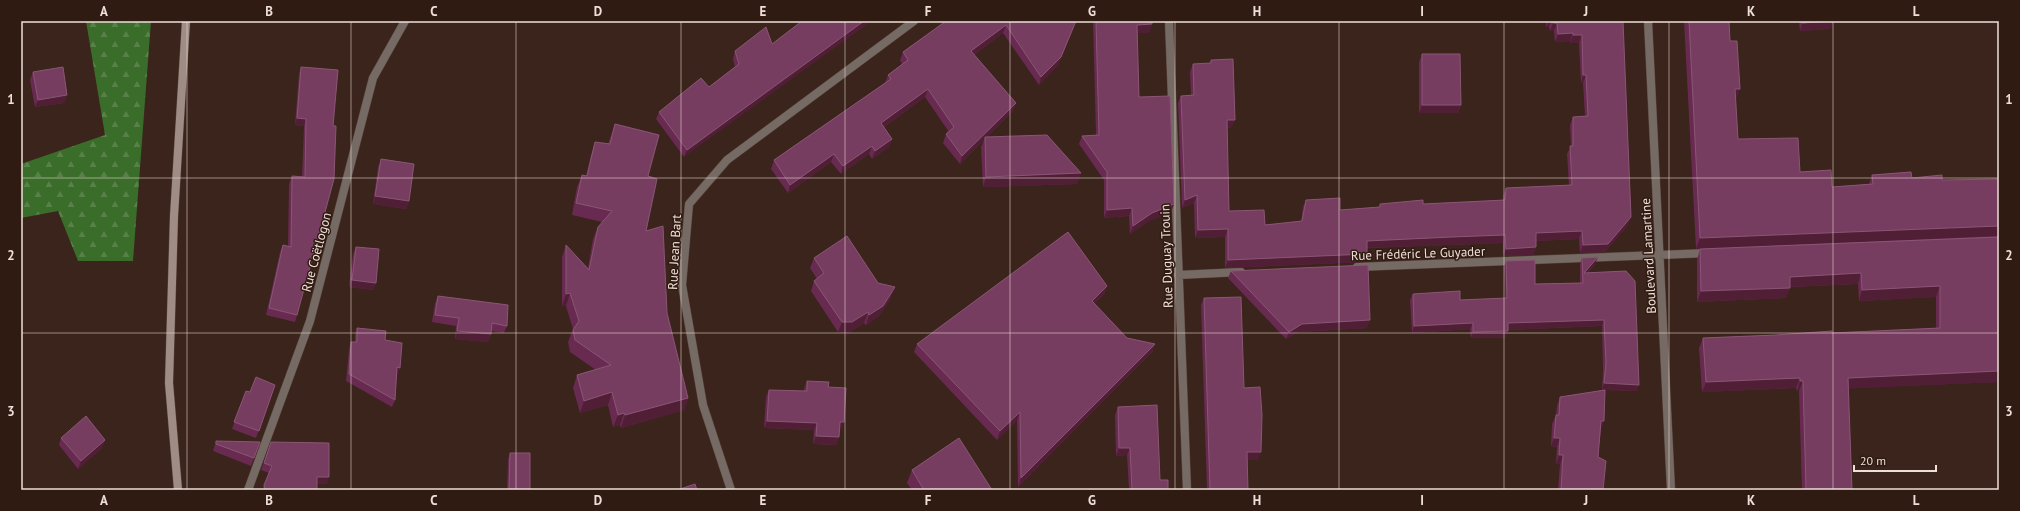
<svg xmlns="http://www.w3.org/2000/svg" width="2020" height="511" viewBox="0 0 2020 511" font-family="'PT Sans',sans-serif">
	<style>
		.forest { fill: url(#forest-firs) }
		.lines { fill: none; stroke-linecap: round; stroke-linejoin: round }
		.minor-casing { stroke: #574239; stroke-width: 9 }
		.secondary-casing { stroke: #574239; stroke-width: 9 }
		.minor { stroke: #756a64; stroke-width: 8 }
		.secondary { stroke: #9f8d85; stroke-width: 8 }
		.wall { fill: #692a52 }
		.shaded-wall { fill: #501f36 }
		.building { fill: #773d61; stroke: #8a5674 }
		.grid { fill: none; stroke: #eedfd9; stroke-width: 1; stroke-opacity: 0.55 }
		.labels { text-anchor: middle; stroke-width: 3; stroke-linejoin: round; paint-order: stroke }
		.street-label { font-size: 13px; fill: #eedfd9; stroke: #301b12 }
		.neatline { fill: none; stroke: #eedfd9; stroke-width: 1.5 }
		.grid-label { font-size: 13px; text-anchor: middle; font-weight: bold; fill: #eedfd9 }
	</style>
	<defs>
		<pattern id="forest-firs" width="22" height="20" patternUnits="userSpaceOnUse"><rect width="22" height="20" fill="#3a6c2a"/><path d="M5 1l3.5 6h-7zM16 11l3.5 6h-7z" fill="#578148"/></pattern>
	</defs>
	<rect width="100%" height="100%" fill="#3a241b"/>
	<path class="forest" d="M86,21H151L133,261H78L58,211L21,218V164L105,135Z"/>
	<g class="lines">
		<defs>
			<path id="minor" d="M1169,21L1187,490
				M1648,21L1671,490
				M1357,267L1709,253
				M1178,275L1241,272
				M248,490L310,321L373,78L405,21
				M731,490L703,405L682,285L689,204L727,160L914,21"/>
			<path id="secondary" d="M178,490L169,383L174,216L186,21"/>
		</defs>
		<use href="#minor" class="minor-casing"/>
		<use href="#secondary" class="secondary-casing"/>
		<use href="#minor" class="minor"/>
		<use href="#secondary" class="secondary"/>
	</g>
	<path class="wall" d="M946,21H1076L1058,65L1039,85L1003,33L974,55L1016,103L1013,111L987,137L1081,173L1077,184L983,187L981,147L984,140L960,164L943,143L946,134L949,132L925,97L884,127L892,139L889,147L872,159L869,154L841,174L831,162L788,193L771,169L774,160L885,83L888,75L902,64L900,60L903,52Z
		M1093,21H1152L1149,33H1137L1139,97L1174,204L1171,212L1149,221L1130,234L1129,216L1104,218V180L1079,144L1082,136L1096,135Z
		M1533,21H1623L1628,225L1605,252L1580,253L1579,239L1536,241V247L1533,255L1503,256V243L1448,245L1367,248V254L1364,262L1225,268V237L1195,238L1194,203L1182,208L1178,103L1181,96L1191,95L1190,72L1193,64H1209L1211,60L1232,127L1227,128L1229,211L1265,225L1301,222L1303,207L1306,200L1340,210L1379,207L1380,204H1423L1503,200V196L1506,188L1569,185L1567,154L1571,146L1570,125L1573,117L1585,116L1583,83H1581L1579,43H1570V41L1555,42L1554,31H1550L1549,27H1546V23H1533Z
		M1684,21H1729L1730,41L1740,89L1736,99H1735L1738,139L1832,187L1869,184L1872,175L1942,180L1999,179V237L1696,249Z
		M1799,21H1833L1830,29L1800,31Z
		M772,44L684,157L656,119L659,112L709,87L735,67L733,59L735,51Z
		M1422,54L1461,105L1458,113H1419V62Z
		M301,67L338,70L297,315L295,322L266,315L280,252L283,245L288,247L289,184L292,176L302,177L304,126L295,125L299,74Z
		M33,72L67,95L64,103L35,107L30,80Z
		M615,124L648,176L646,231L688,398L684,410L621,428L620,425L613,427L608,405L580,413L573,388L577,375L596,370L570,352L568,342L573,329L566,306H562V257L566,245L588,268L593,239L598,227L602,222L572,215L577,187L582,175L586,176L591,155L595,142L608,144Z
		M381,159L409,201L406,209L373,204L378,167Z
		M1999,237V382L1848,388L1852,490H1802L1799,391H1797L1796,388L1702,392L1699,348L1703,338L1776,335L1936,328V297L1859,301L1858,284L1790,287L1786,298L1697,302V260L1700,249Z
		M356,247L376,283L373,290L349,287L353,254Z
		M814,258L878,283L891,298L879,316L866,325L864,323L849,333L838,332L811,291L814,281L817,279L810,268Z
		M1582,258L1595,264L1588,273L1637,391L1605,390L1598,457L1603,490H1558L1560,464H1556L1557,447L1551,446L1552,424L1556,415L1557,406L1560,397L1604,390H1602L1603,370L1602,326L1508,330L1505,338H1471L1470,329L1412,333L1410,300L1413,294L1460,300L1505,298L1504,267L1506,261L1535,284L1580,283V264Z
		M1231,271L1367,328L1299,332L1286,339L1228,278Z
		M1107,286L1104,294L1094,304L1127,338L1155,344L1152,352L1018,487L1017,420L997,440L914,352L917,344Z
		M438,296L507,326L504,333L491,331V334L488,342L455,339L456,326L432,322L435,303Z
		M1204,298L1244,388L1258,460H1247L1248,490H1207L1201,305Z
		M357,328L385,340L398,375H397L395,400L392,407L346,381L349,349L351,342H355V335Z
		M807,381L828,387L842,430H839V437L836,445L813,444L814,430L764,428L766,397L769,390L804,391V389Z
		M275,385L256,438L232,429L246,391L250,392Z
		M1118,407L1160,480L1168,490H1129L1127,455L1116,456L1115,415Z
		M61,438L105,440L102,448L78,469L59,445Z
		M216,441L260,442L251,466L213,451Z
		M271,442L327,484H317V490H262L269,473L261,470Z
		M510,453L530,490H507L508,459Z
		M912,470L992,490H912L907,483Z"/>
	<path class="shaded-wall" d="M864,21H872L684,157L687,150Z
		M1076,21L1058,65L1039,85L1041,77Z
		M1534,21H1547L1546,23H1533Z
		M1549,21H1551L1549,27H1546Z
		M1833,21L1830,29L1800,31L1802,23Z
		M1553,23H1557L1554,31H1550Z
		M1152,24L1149,33H1134L1137,25Z
		M1006,25L1003,33L968,59L971,51Z
		M1573,33L1570,41L1555,42L1558,34Z
		M1573,35H1582L1579,43H1570Z
		M1583,75H1586L1583,83H1581Z
		M928,89L925,97L878,131L881,123Z
		M1735,89H1740L1736,99H1731Z
		M67,95L64,103L35,107L38,100Z
		M1016,103L1013,111L985,139V137L984,140L960,164L962,156Z
		M1422,105H1461L1458,113H1419Z
		M297,118L306,119L304,126L295,125Z
		M1227,120H1235L1232,127L1224,128Z
		M892,139L889,147L872,159L875,151Z
		M872,146L869,154L841,174L843,166Z
		M834,154L831,162L788,193L790,185Z
		M1081,173L1077,184L983,187L986,177Z
		M1197,195L1194,203L1182,208L1185,200Z
		M375,196L409,201L406,209L373,204Z
		M1174,204L1171,212L1149,221L1130,234L1133,226L1152,213Z
		M1132,208L1129,216L1104,218L1107,210Z
		M1631,217L1628,225L1605,252L1580,253L1583,245Z
		M1999,226V236L1696,249L1700,238Z
		M1228,229L1225,237L1195,238L1198,230Z
		M1582,231L1579,239L1534,241L1536,233Z
		M1505,235L1503,243L1364,248L1367,241Z
		M1536,247L1533,255L1503,256L1506,249Z
		M1367,254L1364,262L1225,268L1228,260Z
		M1598,257L1595,264L1583,278L1584,273Z
		M1861,273L1858,284L1786,287L1790,277Z
		M352,280L376,283L373,290L349,287Z
		M1107,286L1104,294L1089,309L1092,301Z
		M1940,286L1936,297L1859,301L1862,290Z
		M895,287L891,298L879,316L866,325L869,315Z
		M1790,288L1786,298L1697,302L1701,291Z
		M570,293L566,306H562L566,294Z
		M868,312L864,323L849,333L838,332L842,322Z
		M1370,320L1367,328L1299,332L1286,339L1289,332L1302,324Z
		M1604,320L1602,326L1505,330L1508,323Z
		M1473,323L1470,329L1412,333L1414,326Z
		M457,331L491,334L488,342L455,339Z
		M1508,331L1505,338H1471L1473,332Z
		M1155,344L1152,352L1018,487L1021,478Z
		M397,367L400,368L398,375L395,374Z
		M1999,371V382L1844,389L1848,378Z
		M1800,378L1796,388L1702,392L1706,382Z
		M1800,381H1803L1799,391H1797Z
		M1604,383L1639,385L1637,391L1602,390Z
		M612,392L608,405L580,413L584,401Z
		M688,398L684,410L621,428L625,415Z
		M1020,412L1017,420L997,440L1000,431Z
		M624,413L620,425L613,427L618,415Z
		M767,421L817,423L814,430L764,428Z
		M1601,421H1604L1601,430H1598Z
		M840,422H844L842,430H837Z
		M816,436L839,437L836,445L813,444Z
		M1554,438H1560L1557,447L1551,446Z
		M105,440L102,448L78,469L81,461Z
		M1119,448H1130L1127,455L1116,456Z
		M1247,452H1261L1258,460H1244Z
		M1559,455H1563L1560,464H1556Z
		M317,477H329L327,484H314Z"/>
	<path class="building" d="M802,21H864L687,150L659,112L701,78L709,87L739,64L735,51L766,27L772,44Z
		M946,21H1076L1061,57L1041,77L1006,25L971,51L1016,103L962,156L946,134L954,127L928,89L881,123L892,139L875,151L872,146L843,166L834,154L790,185L774,160L891,79L888,75L908,60L903,52Z
		M1096,21H1152V24L1137,25L1139,97L1170,96L1174,204L1152,213L1133,226L1132,208L1107,210V172L1082,136L1099,135Z
		M1552,21H1623L1631,217L1608,244L1583,245L1582,231L1536,233V247L1506,249L1505,235L1451,237L1367,241V254L1228,260V229L1198,230L1197,195L1185,200L1181,96L1194,95L1193,64L1211,63V60L1233,59L1235,120H1227L1229,211L1264,210L1265,225L1302,221L1306,200L1340,198V210L1380,207V204L1423,200V204L1505,200L1506,188L1572,185L1570,146H1573V117L1588,116L1586,75H1583L1582,35H1573V33L1558,34L1557,23H1553Z
		M1689,21H1729L1730,41H1737L1740,89H1735L1738,139L1798,138L1800,172L1831,170L1832,187L1873,184L1872,175L1911,172L1912,178L1942,175V180L1999,179V226L1700,238Z
		M1802,21H1833L1802,23Z
		M1422,54H1460L1461,105H1422Z
		M63,67L67,95L38,100L33,72Z
		M301,67L338,70L333,126H336L334,179L297,315L269,308L283,245L291,247L292,176L305,177L306,119L297,118Z
		M615,124L659,135L648,176L657,179L646,231L663,226L667,313L688,398L625,415L624,413L618,415L612,392L584,401L577,375L611,365L575,340L573,330L579,321L570,293L566,294V245L589,270L598,227L612,211L576,203L582,175L587,176L595,142L610,144Z
		M1047,135L1081,173L986,177L985,137Z
		M381,159L414,164L409,201L375,196Z
		M1068,232L1107,286L1092,301L1127,338L1155,344L1021,478L1020,412L1000,431L917,344Z
		M847,236L878,283L895,287L883,306L869,315L868,312L852,322H842L814,281L824,273L814,258Z
		M1999,237V371L1848,378L1852,490H1806L1803,381H1800V378L1706,382L1703,338L1776,335L1832,331V333L1940,328V286L1862,290L1861,273L1790,277V288L1701,291L1700,249Z
		M356,247L379,249L376,283L352,280Z
		M1598,257L1584,273L1626,271L1635,281L1639,385L1604,383L1606,363L1604,320L1508,323V331L1473,332V323L1414,326L1413,294L1460,291V300L1507,298L1506,261L1535,260V284L1583,283L1582,258Z
		M1368,265L1370,320L1302,324L1289,332L1231,271Z
		M438,296L508,305L507,326L492,323L491,334L457,331L459,318L435,315Z
		M1241,297L1244,388L1260,387L1262,415L1261,452H1247L1248,490H1210L1204,298Z
		M357,328L386,331L385,340L402,343L400,368L397,367L395,400L349,374L351,342H357Z
		M256,377L275,385L259,431L234,422L246,391L250,392Z
		M807,381L829,382L828,387L846,388L844,422H840L839,437L816,436L817,423L767,421L769,390L807,391Z
		M1605,390L1604,421H1601L1598,457L1606,461L1603,490H1561L1563,455H1559L1560,438H1554L1556,415H1559L1560,397Z
		M1157,405L1160,480H1168V490H1132L1130,448H1119L1118,407Z
		M86,416L105,440L81,461L61,438Z
		M959,438L992,490H924L912,470Z
		M216,441L260,442L254,458L216,444Z
		M271,442L329,443V477H317V490H265L264,485L272,466L264,463Z
		M510,453H530V490H509Z
		M695,484L697,490H677Z"/>
	<path class="grid" d="M187,21V490M351,21V490M516,21V490M681,21V490M845,21V490M1010,21V490M1175,21V490M1339,21V490M1504,21V490M1669,21V490M1833,21V490M21,178H1999M21,333H1999"/>
	<g class="labels">
		<g class="street-label">
			<text transform="translate(316 252) rotate(-75)" y="5">Rue Coëtlogon</text>
			<text transform="translate(674 252) rotate(-87)" y="5">Rue Jean Bart</text>
			<text transform="translate(1418 253) rotate(-2)" y="5">Rue Frédéric Le Guyader</text>
			<text transform="translate(1166 256) rotate(-92)" y="5">Rue Duguay Trouin</text>
			<text transform="translate(1648 256) rotate(-93)" y="5">Boulevard Lamartine</text>
		</g>
	</g>
	<rect width="2020" height="511" fill="none" stroke="#301b12" stroke-width="44"/>
	<path d="M1854 465v6h82v-6" fill="none" stroke="#eedfd9" stroke-width="2"/>
	<text x="1860" y="465" font-size="12" fill="#eedfd9" stroke="#301b12" stroke-width="3" paint-order="stroke">20 m</text>
	<rect x="22" y="22" width="1976" height="467" class="neatline"/>
	<g class="grid-label">
		<text x="104" y="16">A</text>
		<text x="269" y="16">B</text>
		<text x="434" y="16">C</text>
		<text x="598" y="16">D</text>
		<text x="763" y="16">E</text>
		<text x="928" y="16">F</text>
		<text x="1092" y="16">G</text>
		<text x="1257" y="16">H</text>
		<text x="1422" y="16">I</text>
		<text x="1586" y="16">J</text>
		<text x="1751" y="16">K</text>
		<text x="1916" y="16">L</text>
		<text x="11" y="104">1</text>
		<text x="2009" y="104">1</text>
		<text x="11" y="260">2</text>
		<text x="2009" y="260">2</text>
		<text x="11" y="416">3</text>
		<text x="2009" y="416">3</text>
		<text x="104" y="505">A</text>
		<text x="269" y="505">B</text>
		<text x="434" y="505">C</text>
		<text x="598" y="505">D</text>
		<text x="763" y="505">E</text>
		<text x="928" y="505">F</text>
		<text x="1092" y="505">G</text>
		<text x="1257" y="505">H</text>
		<text x="1422" y="505">I</text>
		<text x="1586" y="505">J</text>
		<text x="1751" y="505">K</text>
		<text x="1916" y="505">L</text>
	</g>
</svg>
